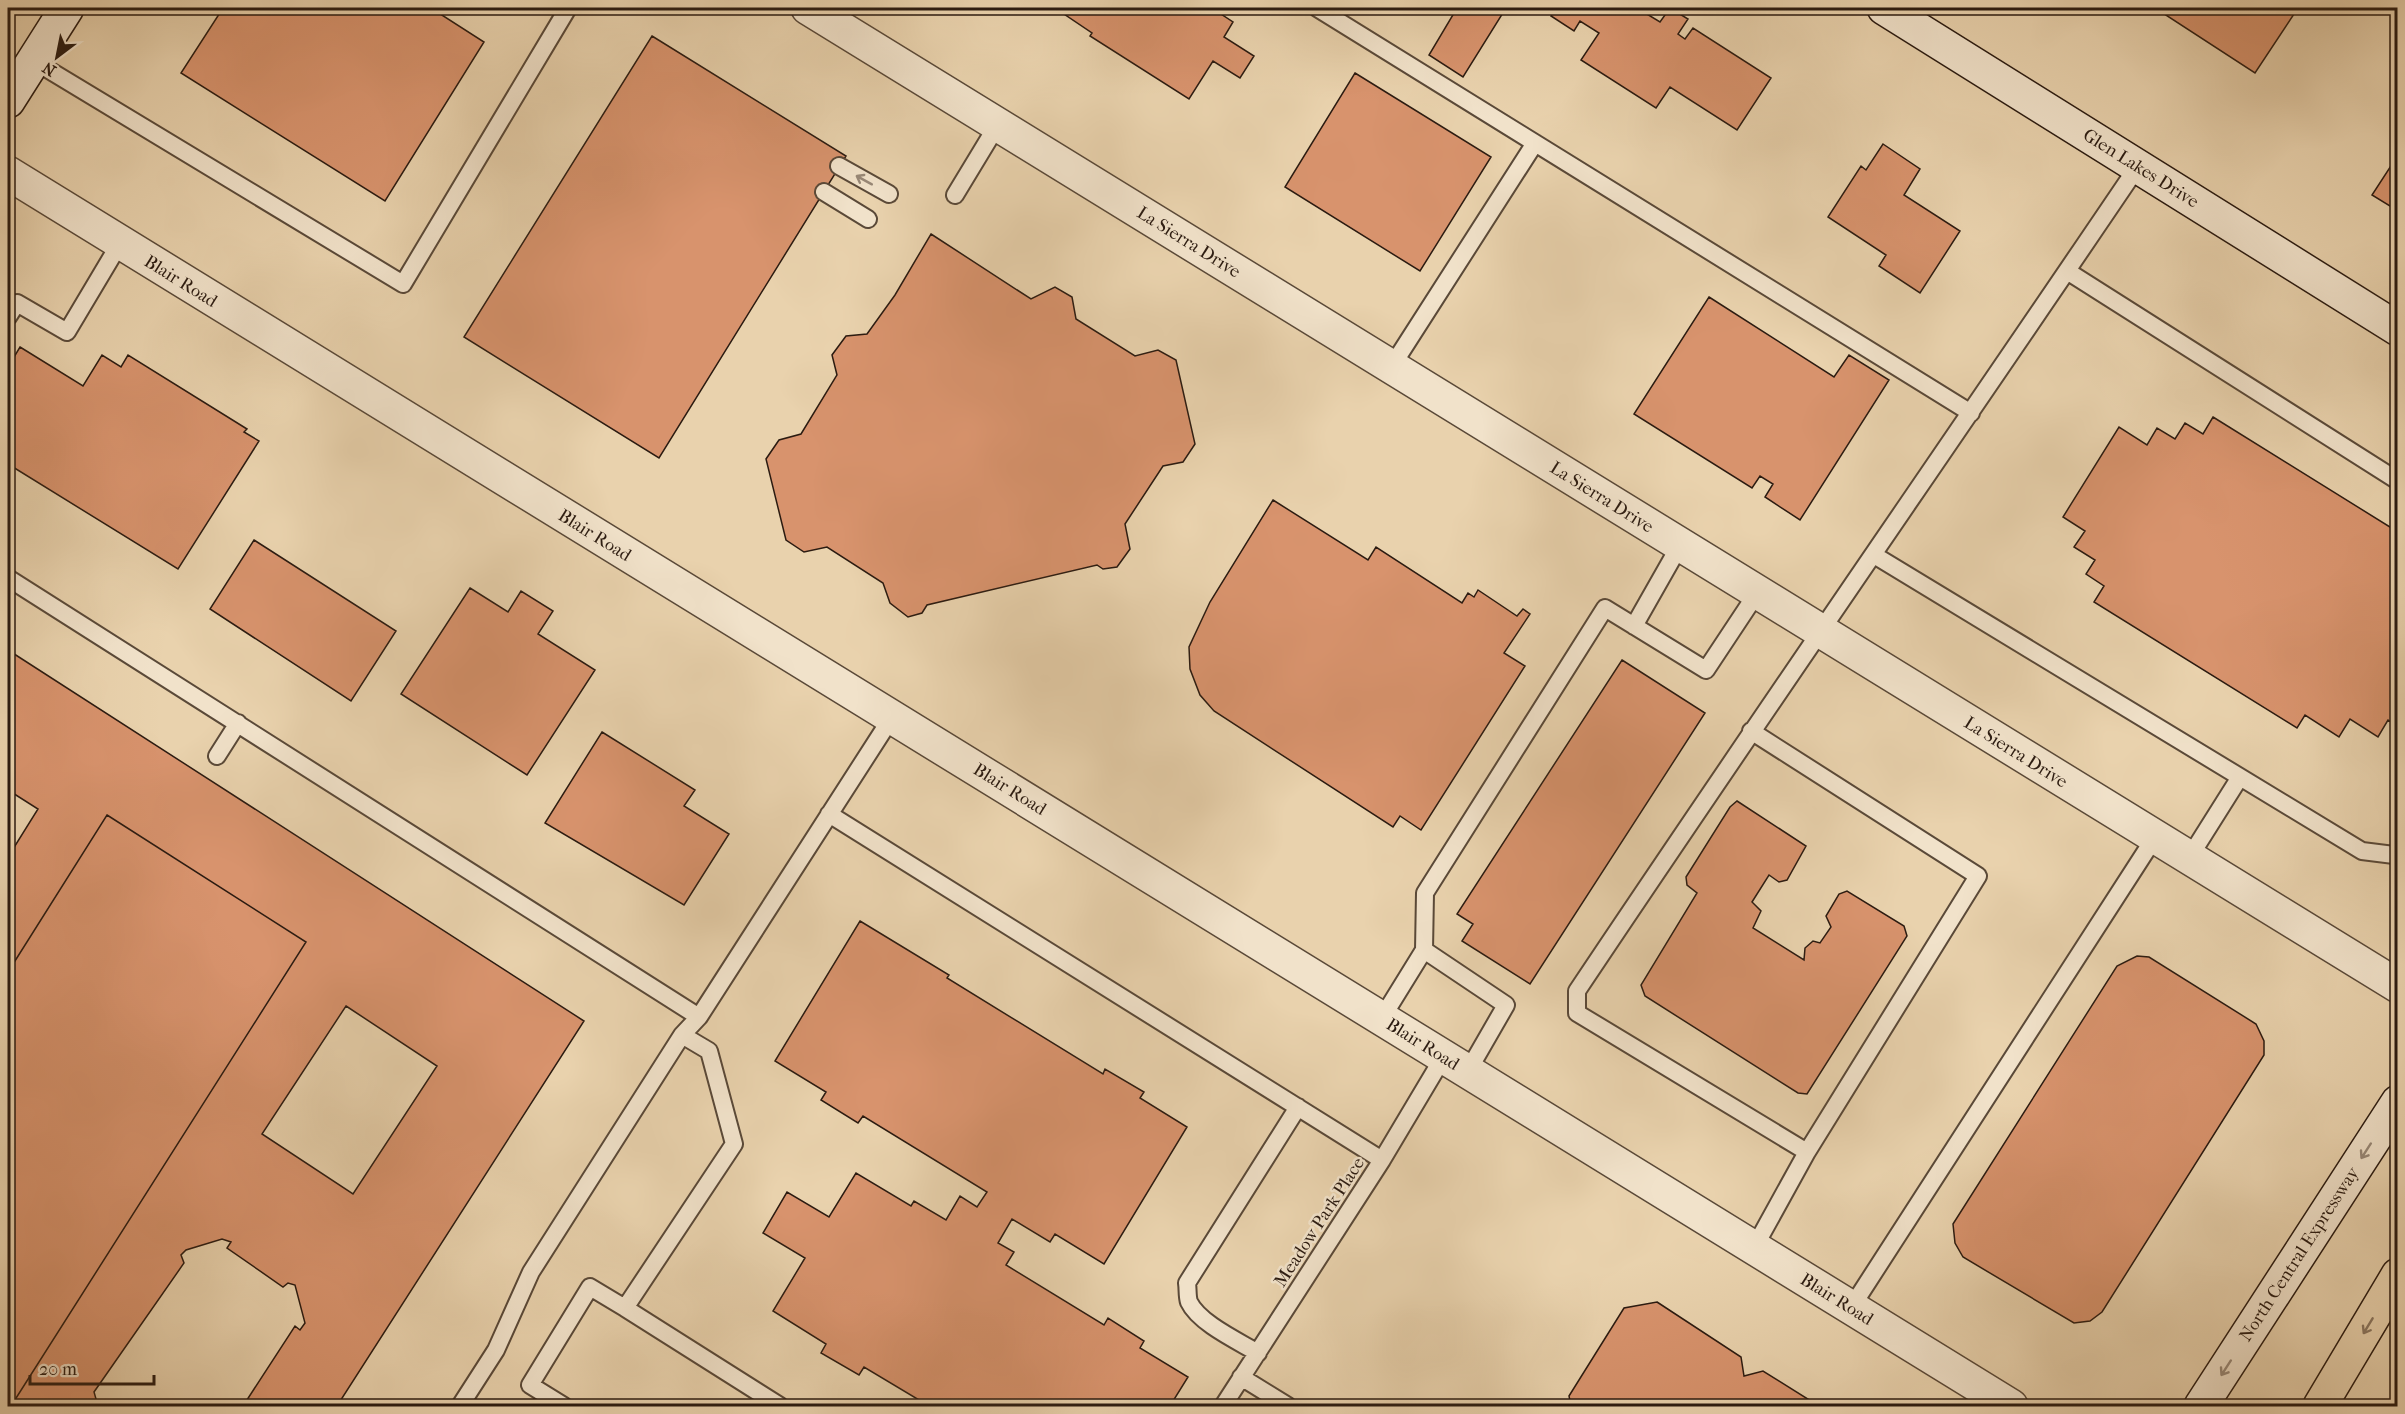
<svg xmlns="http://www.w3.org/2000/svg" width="2405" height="1414" viewBox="0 0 2405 1414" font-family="'IM FELL French Canon',serif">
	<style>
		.building { fill: #d8936d; stroke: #2b1b11; stroke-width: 1.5; fill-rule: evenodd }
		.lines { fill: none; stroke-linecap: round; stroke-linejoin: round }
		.lane-casing { stroke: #5a4938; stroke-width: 20 }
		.street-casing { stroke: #5a4938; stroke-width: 36 }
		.secondary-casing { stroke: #2b1b11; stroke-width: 36 }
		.highway-casing { stroke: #2b1b11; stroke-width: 36 }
		.lane { stroke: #f1e2ca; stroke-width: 16 }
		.street { stroke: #f1e2ca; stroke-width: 33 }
		.secondary { stroke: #f1e2ca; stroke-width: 33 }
		.highway { stroke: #e9d2ad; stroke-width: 33 }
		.oneway { stroke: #988877 }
		.oneway2 { stroke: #8a765f }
		.labels { text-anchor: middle; stroke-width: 5; stroke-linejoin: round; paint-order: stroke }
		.street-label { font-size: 18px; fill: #2b1b11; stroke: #f1e2ca }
	</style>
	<rect width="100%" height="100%" fill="#e9d2ad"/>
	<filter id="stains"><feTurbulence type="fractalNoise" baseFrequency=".00333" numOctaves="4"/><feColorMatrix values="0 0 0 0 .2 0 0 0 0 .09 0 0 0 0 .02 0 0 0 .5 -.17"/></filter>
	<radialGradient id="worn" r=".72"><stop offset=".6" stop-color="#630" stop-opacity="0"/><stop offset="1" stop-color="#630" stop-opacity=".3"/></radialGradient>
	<path class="building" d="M223,8H431L484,42L385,201L181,73Z
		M1068,8H1225L1221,14L1233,22L1224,37L1254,56L1240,78L1213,61L1189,99L1090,36L1092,33L1064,14Z
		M1457,8H1506L1463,77L1429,55Z
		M1557,8H1637L1660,22L1670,8L1688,19L1678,34L1685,39L1693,28L1771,78L1737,130L1670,87L1656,108L1581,60L1599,33L1580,21L1574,31L1551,16Z
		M2155,8H2298L2255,73Z
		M652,36L846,156L659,458L464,337Z
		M1355,73L1491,157L1420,271L1285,187Z
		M1883,144L1920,169L1904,195L1960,231L1920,293L1879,266L1886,255L1828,217L1861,166L1866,170Z
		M2398,155V211L2372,195Z
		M931,234L1031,299L1055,287L1072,297L1076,319L1135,356L1158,350L1176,360L1195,444L1183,462L1163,466L1125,524L1130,549L1117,567L1103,569L1097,565L927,605L922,613L908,617L890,603L883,583L827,547L804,552L786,540L766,459L779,440L801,434L837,375L832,355L846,336L867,334L895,295Z
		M1709,297L1834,377L1849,355L1889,380L1800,520L1765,497L1773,484L1760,476L1752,488L1634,414Z
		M20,347L83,386L102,355L121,367L128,355L247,429L244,432L259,441L178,569L8,464V367Z
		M2213,417L2398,532V726L2388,720L2378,737L2350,719L2339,737L2305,715L2297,728L2094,602L2104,586L2086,574L2095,560L2074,547L2085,531L2063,517L2119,427L2147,445L2157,428L2175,439L2185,423L2203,434Z
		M1273,500L1368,560L1376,547L1462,603L1468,593L1474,597L1478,590L1517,616L1523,609L1530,614L1504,653L1525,666L1421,830L1400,816L1393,827L1214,711L1200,695L1190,669L1189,647L1210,602Z
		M254,540L396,631L351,701L210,609Z
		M470,588L508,612L521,591L553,611L538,634L595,670L527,775L401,694Z
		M8,650L584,1021L337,1406H243L295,1326L300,1330L305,1323L295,1285L288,1283L283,1287L227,1248L231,1242L222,1239L186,1250L181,1255L184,1263L94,1392L98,1406H11L306,942L107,815L8,972V857L38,809L8,790ZM346,1006L437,1066L353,1194L262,1134Z
		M1622,660L1705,713L1530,984L1462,941L1473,924L1457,914Z
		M602,732L695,790L684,806L729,834L684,905L545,823Z
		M1737,801L1806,846L1787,880L1779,882L1769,875L1752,902L1761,911L1753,928L1804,960L1805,948L1813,941L1820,943L1831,927L1826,916L1839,894L1847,891L1904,926L1907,936L1807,1094L1798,1093L1645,996L1641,985L1697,893L1687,885L1686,877L1730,807Z
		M107,815L306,942L11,1406H8V972Z
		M860,921L949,975L947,978L1103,1074L1105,1069L1144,1092L1140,1098L1187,1127L1104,1264L1055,1234L1050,1242L1012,1219L998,1243L1014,1252L1006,1265L1104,1325L1108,1318L1144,1341L1140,1348L1188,1377L1170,1406H929L864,1367L859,1375L821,1353L826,1344L773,1311L805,1258L763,1233L787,1192L829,1217L856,1173L911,1206L914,1201L946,1220L960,1196L977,1207L987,1192L863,1116L858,1123L821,1100L826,1092L775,1061Z
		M2137,956L2149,957L2256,1024L2264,1041V1055L2102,1312L2090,1321L2074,1323L1963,1257L1955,1243L1953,1224L2117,966Z
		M1657,1302L1741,1357L1744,1376L1763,1371L1819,1406H1571L1569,1396L1624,1308Z"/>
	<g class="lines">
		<defs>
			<path id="lane" d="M1317,8L1971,413
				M34,61L403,284L568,8
				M839,166L889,194
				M824,192L868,219
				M955,195L998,124
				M2067,271L2398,481
				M8,317L17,303L67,332L120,243
				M1392,366L1535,143
				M1874,555L2362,851L2394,855L2398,852
				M8,578L699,1017
				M1634,626L1680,545
				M1751,731L1978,876L1807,1152L1577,1013V991C1762,714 1952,441 2138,166
				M217,756L238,723
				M829,814L1382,1160
				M2189,858L2240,777
				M1382,1018L1424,950
				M1468,1071L1506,1005L1424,950L1425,893L1605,608L1706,670L1757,593
				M1754,1248L1807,1152
				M625,1308L780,1406
				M1851,1308L2155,837
				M1258,1353C1238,1341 1199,1323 1189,1302C1187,1296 1188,1289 1187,1283L1298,1107
				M1241,1377L1288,1406
				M460,1406L496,1350L531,1272L682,1035L699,1017L892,717
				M564,1406L530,1385L590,1287L625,1308L734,1144L709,1051L682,1035
				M1223,1406L1382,1160L1444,1056"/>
			<path id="street" d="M808,8L2398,986
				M8,173L2011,1406"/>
			<path id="secondary" d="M1884,8L2398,329
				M8,101L67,8
				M2201,1406L2398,1102"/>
			<path id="highway" d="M2320,1406L2398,1275"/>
		</defs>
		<use href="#lane" class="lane-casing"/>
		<use href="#street" class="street-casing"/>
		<use href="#secondary" class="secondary-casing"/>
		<use href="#highway" class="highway-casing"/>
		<use href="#lane" class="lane"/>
		<use href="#street" class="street"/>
		<use href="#secondary" class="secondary"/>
		<use href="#highway" class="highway"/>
	</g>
	<defs><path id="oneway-shaft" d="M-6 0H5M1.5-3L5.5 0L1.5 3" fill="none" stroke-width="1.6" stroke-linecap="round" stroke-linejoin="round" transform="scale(1.5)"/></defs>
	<g class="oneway">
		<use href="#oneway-shaft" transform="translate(864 180) rotate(-151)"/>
		<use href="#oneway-shaft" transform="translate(2366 1151) rotate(123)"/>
		<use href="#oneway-shaft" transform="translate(2226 1368) rotate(123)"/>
	</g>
	<use class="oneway2" href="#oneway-shaft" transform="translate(2368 1326) rotate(121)"/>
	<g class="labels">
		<g class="street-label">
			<text transform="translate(2141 168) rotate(32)" y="6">Glen Lakes Drive</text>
			<text transform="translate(1189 242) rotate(32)" y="6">La Sierra Drive</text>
			<text transform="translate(181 281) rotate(32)" y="6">Blair Road</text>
			<text transform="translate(1602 497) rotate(32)" y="6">La Sierra Drive</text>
			<text transform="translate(595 535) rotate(32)" y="6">Blair Road</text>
			<text transform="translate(2016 752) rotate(32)" y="6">La Sierra Drive</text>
			<text transform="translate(1010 789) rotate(32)" y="6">Blair Road</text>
			<text transform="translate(1423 1044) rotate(32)" y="6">Blair Road</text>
			<text transform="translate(1319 1222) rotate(-57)" y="6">Meadow Park Place</text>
			<text transform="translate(2299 1254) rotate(-57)" y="6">North Central Expressway</text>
			<text transform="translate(1837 1299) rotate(32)" y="6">Blair Road</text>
		</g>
	</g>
	<rect width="2405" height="1414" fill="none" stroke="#e9d2ad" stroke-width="30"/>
	<rect x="9" y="9" width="2387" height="1396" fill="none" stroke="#2b1b11" stroke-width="3"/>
	<rect x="15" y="15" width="2375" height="1384" fill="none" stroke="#2b1b11" stroke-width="1.5"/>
	<g transform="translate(57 57) rotate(212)" stroke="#f1e2ca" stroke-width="4.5" paint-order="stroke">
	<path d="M0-4.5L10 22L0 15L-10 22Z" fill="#2b1b11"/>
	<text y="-9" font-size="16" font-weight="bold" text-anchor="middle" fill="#2b1b11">N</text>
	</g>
	<path d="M30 1375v9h124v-9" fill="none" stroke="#2b1b11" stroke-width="3"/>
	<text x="39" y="1375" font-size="18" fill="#2b1b11" stroke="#f1e2ca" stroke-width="4.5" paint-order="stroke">20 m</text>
	<rect width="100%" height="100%" filter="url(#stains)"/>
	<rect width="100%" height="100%" fill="url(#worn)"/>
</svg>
